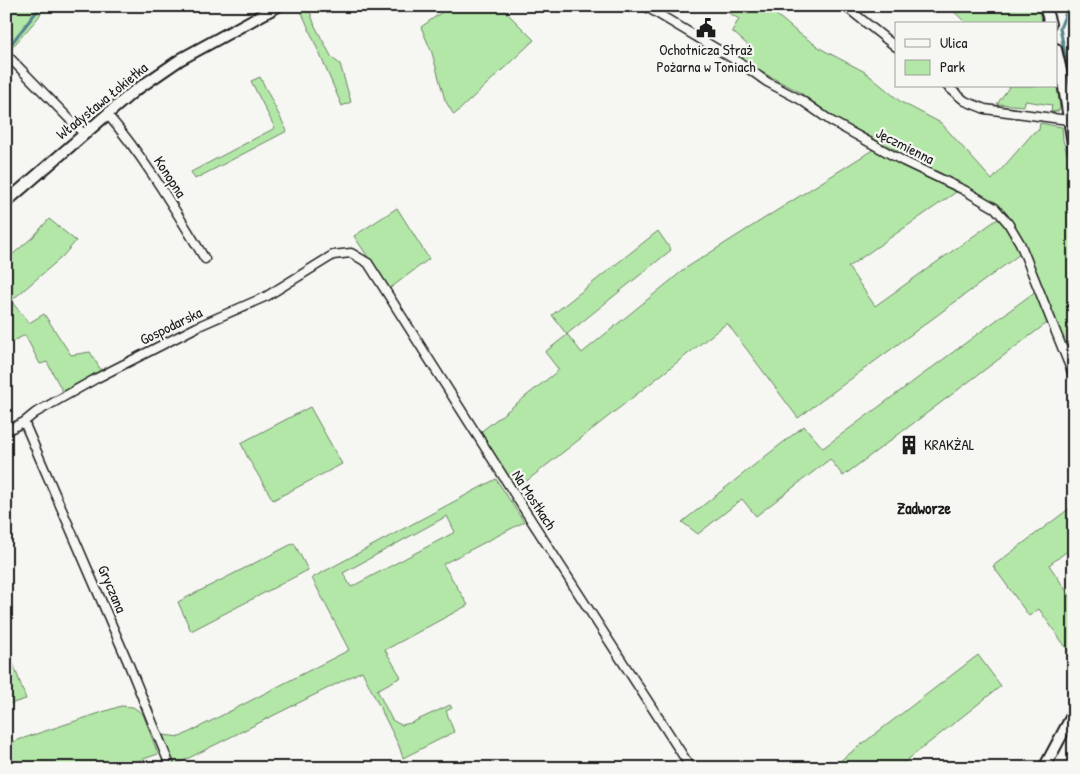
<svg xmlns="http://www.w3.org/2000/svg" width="1080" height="774" viewBox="0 0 1080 774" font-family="'Patrick Hand',sans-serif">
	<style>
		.green { fill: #b3e7a8; stroke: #688262; fill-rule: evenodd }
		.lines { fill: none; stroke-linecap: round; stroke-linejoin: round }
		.stream { stroke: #55838e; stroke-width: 3 }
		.minor-casing { stroke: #1c1c1c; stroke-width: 11 }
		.tertiary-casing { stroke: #1c1c1c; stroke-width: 14 }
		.minor { stroke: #f6f6f2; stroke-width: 8 }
		.tertiary { stroke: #f6f6f2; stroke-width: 10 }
		.labels { text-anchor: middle; stroke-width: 4.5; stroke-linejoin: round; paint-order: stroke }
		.poi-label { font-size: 15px; fill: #1c1c1c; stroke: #f6f6f2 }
		.street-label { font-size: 15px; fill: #1c1c1c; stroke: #f6f6f2 }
		.neighbourhood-label { font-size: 16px; font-weight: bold; fill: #1c1c1c; stroke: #f6f6f2 }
	</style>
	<rect width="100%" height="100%" fill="#f6f6f2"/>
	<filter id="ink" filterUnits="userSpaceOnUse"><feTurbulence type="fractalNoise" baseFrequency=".02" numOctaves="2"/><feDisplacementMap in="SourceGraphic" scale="10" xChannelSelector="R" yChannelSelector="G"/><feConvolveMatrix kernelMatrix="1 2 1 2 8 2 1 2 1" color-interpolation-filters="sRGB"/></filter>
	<g filter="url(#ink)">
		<path class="green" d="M6,6H46L37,19L9,51L6,48Z
			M299,6H308L315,26L332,58L340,64L351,102L342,106Z
			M440,6H500L534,40L454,115L445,100L432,53L421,27L442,12Z
			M718,6H766L797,32L823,50L865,72L901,102L941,123L992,180L1034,132L1039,130L1040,123L1062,127L1063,140L1074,179V371L1037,284L997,207L965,186L836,119L798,91L740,61L750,47L732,31L739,19Z
			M948,6H1036L1044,24H967Z
			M260,77L287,131L195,179L191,172L275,128L251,81Z
			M1056,80L1060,108L1058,111L1051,112L1052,105L1025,101L1024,106L997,104L1010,86H1056Z
			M874,149L959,190L848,267L875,306L999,218L1006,225L1020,254L798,418L727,323L524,483L515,485L478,434L559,370L545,352L567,335L552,315L658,231L671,250L567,334L582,353L686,268Z
			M397,208L429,259L389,289L354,236Z
			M49,219L76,241L62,257L11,301L29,323L44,314L71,355L90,352L102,372L64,394L47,362L40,364L25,335L6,345V260L34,236Z
			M1036,291L1047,323L843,476L830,459L756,516L742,499L698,534L682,522L804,426L823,448Z
			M310,407L342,464L273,500L248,458L241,443Z
			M496,479L524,522L443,564L468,605L385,650L401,677L377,690L392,720L401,725L411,723L450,705L452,708L446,711L454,732L403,758L399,746L362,671L173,766L163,735L180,737L349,650L312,578ZM447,516L455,532L351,587L343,573Z
			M1074,505V546L1049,565L1074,602V659L1039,609L1029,616L993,566Z
			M294,543L308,570L191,631L178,602Z
			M10,655L26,699L6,705V656Z
			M978,655L1001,686L897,768H845L840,761Z
			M121,706L133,707L143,714L158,754L117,768H6V744Z"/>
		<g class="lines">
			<path class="stream" d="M7,49L41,6
				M1072,99L1069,75L1060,28L1066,13L1074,11"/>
			<defs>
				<path id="minor" d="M645,6L742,64L767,82L801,100L831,121L903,161L964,190L995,208L1008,223L1020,243L1074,377
					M845,6L896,47
					M6,54L84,134
					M947,86L965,101L985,109L1068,120
					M107,114C145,158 175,210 205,259
					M24,422L127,660L171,768
					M6,431L24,422L35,413L97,378L201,325L267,296L333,255L351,253L368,263L522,506L691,768"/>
				<path id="tertiary" d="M1045,6L1050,24
					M1056,49L1062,75L1074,150
					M6,202L133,92L181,59L278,6
					M1044,768L1074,712"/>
			</defs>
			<use href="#minor" class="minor-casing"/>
			<use href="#tertiary" class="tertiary-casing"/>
			<use href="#minor" class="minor"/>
			<use href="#tertiary" class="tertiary"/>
		</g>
	</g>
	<defs>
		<symbol id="civic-bare" viewBox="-9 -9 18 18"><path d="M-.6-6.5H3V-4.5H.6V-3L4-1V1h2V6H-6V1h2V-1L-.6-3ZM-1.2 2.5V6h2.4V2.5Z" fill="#1c1c1c" stroke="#f6f6f2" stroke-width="2.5" paint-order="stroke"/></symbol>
		<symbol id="building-bare" viewBox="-9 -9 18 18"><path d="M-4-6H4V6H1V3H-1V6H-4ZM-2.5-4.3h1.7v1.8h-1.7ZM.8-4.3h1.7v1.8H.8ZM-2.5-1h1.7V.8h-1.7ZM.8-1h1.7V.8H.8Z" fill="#1c1c1c" stroke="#f6f6f2" stroke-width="2.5" paint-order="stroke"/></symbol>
	</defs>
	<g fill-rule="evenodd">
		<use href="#civic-bare" x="692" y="14" width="28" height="28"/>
		<use href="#building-bare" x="895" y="431" width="28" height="28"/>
	</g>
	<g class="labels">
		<g class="poi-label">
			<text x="706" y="55">Ochotnicza Straż<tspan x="706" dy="17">Pożarna w Toniach</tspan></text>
			<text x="924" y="450" text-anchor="start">KRAKŻAL</text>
		</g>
		<g class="street-label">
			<text transform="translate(102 101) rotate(-39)" y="5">Władysława Łokietka</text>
			<text transform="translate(905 146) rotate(27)" y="5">Jęczmienna</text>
			<text transform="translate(170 177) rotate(57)" y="5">Konopna</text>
			<text transform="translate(171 326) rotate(-26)" y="5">Gospodarska</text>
			<text transform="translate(534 500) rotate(57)" y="5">Na Mostkach</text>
			<text transform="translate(112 589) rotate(67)" y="5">Gryczana</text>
		</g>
		<g class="neighbourhood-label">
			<text x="924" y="514">Zadworze</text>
		</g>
	</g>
	<rect width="1080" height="774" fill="none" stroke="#f6f6f2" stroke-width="25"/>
	<rect x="12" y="12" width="1055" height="749" fill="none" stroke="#1c1c1c" stroke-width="2" filter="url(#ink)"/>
	<rect x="895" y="22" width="162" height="65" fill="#f6f6f2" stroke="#9f9f9c"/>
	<rect x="905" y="39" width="25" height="8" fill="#f6f6f2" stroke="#9f9f9c"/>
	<text x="940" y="48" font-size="15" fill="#1c1c1c">Ulica</text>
	<rect x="905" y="60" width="25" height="15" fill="#b3e7a8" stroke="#9f9f9c"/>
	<text x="940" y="72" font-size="15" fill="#1c1c1c">Park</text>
</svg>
